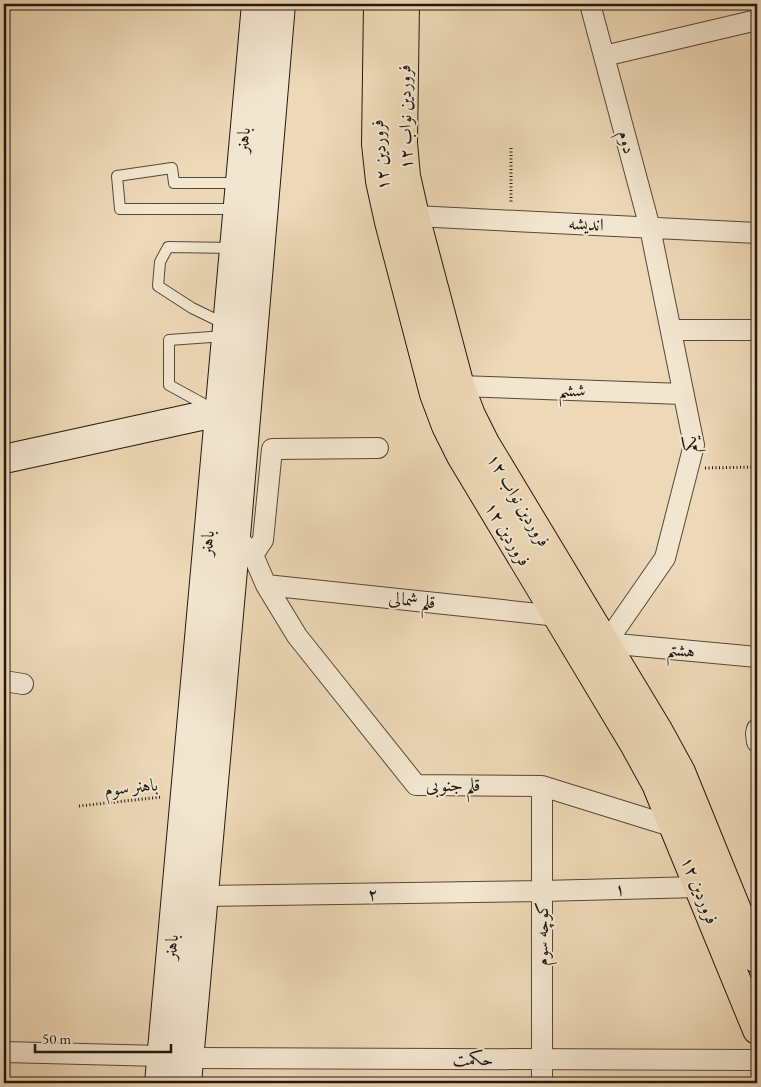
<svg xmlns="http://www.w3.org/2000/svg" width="761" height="1087" viewBox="0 0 761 1087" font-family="'EB Garamond',Amiri,serif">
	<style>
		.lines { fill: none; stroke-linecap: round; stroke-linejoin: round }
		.lane-casing { stroke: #554839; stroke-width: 12 }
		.street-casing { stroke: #554839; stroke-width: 22 }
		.secondary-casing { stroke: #22180f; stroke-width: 30 }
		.primary-casing { stroke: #22180f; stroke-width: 30 }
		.path { stroke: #22180f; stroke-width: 3; stroke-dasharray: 1 2.5; stroke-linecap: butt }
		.lane { stroke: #f3e6d0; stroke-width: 10 }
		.street { stroke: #f3e6d0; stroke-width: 20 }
		.secondary { stroke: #f3e6d0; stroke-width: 28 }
		.primary { stroke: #edd8b7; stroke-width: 28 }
		.labels { text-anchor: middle; stroke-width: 4; stroke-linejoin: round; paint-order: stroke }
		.street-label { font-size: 18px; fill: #22180f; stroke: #f3e6d0 }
	</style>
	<rect width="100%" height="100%" fill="#edd8b7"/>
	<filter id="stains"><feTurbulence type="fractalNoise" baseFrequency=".004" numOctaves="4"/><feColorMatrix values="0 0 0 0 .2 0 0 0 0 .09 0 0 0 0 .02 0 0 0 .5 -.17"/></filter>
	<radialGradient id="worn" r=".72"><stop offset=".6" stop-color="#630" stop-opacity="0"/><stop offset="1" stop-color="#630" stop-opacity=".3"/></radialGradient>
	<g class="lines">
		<defs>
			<path id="lane" d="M237,209H120L117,176L172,168L174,183H239
				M225,324L192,308L158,286L160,262L168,247L233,248
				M211,408L169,385V340L225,336"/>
			<path id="street" d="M590,4L650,228L694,445L665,558L606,643L757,657
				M604,56L757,20
				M415,216L757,233
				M671,330H757
				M460,386L683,394
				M236,536L253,555L266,585L297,636L416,785L542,786L674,827
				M253,555L263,540L272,449L378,448
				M266,585L558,616
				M4,681L23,684
				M757,729L756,734L757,742
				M542,786V1083
				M203,896L542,891L698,887
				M4,1052L162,1056
				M189,1058L757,1060"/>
			<path id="secondary" d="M4,459L219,412
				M159,1083L256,4
				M187,1083L236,536L281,4"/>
			<path id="primary" d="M378,4L376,144L380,181L389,222L434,394L446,426L461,456L634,744L656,784L757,1030
				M405,4L403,143L406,176L415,216L460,386L471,415L485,443L658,730L681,772L757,959"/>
		</defs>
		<use href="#lane" class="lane-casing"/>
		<use href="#street" class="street-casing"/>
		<use href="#secondary" class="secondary-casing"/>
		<use href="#primary" class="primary-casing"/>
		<path class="path" d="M511,148V202
			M705,468L757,467
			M79,806L162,797"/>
		<use href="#lane" class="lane"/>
		<use href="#street" class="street"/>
		<use href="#secondary" class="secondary"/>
		<use href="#primary" class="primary"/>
	</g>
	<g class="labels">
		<g class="street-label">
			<text transform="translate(405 117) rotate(-91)" y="6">۱۲ فروردین نواب</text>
			<text transform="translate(243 140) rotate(-85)" y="6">باهنر</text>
			<text transform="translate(627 142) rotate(75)" y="6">دوم</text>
			<text transform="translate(380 155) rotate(-95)" y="6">۱۲ فروردین</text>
			<text transform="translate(586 224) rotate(3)" y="6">اندیشه</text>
			<text transform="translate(572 390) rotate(2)" y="6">ششم</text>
			<text transform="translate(690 444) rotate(-89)" y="6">یکم</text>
			<text transform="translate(519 500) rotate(59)" y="6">۱۲ فروردین نواب</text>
			<text transform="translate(508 534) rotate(59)" y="6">۱۲ فروردین</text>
			<text transform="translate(207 543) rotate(-85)" y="6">باهنر</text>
			<text transform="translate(412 600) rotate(6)" y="6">قلم شمالی</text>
			<text transform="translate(681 650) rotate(5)" y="6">هشتم</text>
			<text x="453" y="791">قلم جنوبی</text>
			<text transform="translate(131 787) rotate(-6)" y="6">باهنر سوم</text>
			<text transform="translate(620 889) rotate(-1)" y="6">۱</text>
			<text transform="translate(700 890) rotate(68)" y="6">۱۲ فروردین</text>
			<text transform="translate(373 894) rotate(-1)" y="6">۲</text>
			<text transform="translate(542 934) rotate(-90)" y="6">کوچه سوم</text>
			<text transform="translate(171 947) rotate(-85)" y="6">باهنر</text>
			<text x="473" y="1065">حکمت</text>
		</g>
	</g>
	<rect width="761" height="1087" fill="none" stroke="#edd8b7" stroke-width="20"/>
	<rect x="5" y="5" width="751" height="1077" fill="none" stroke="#22180f" stroke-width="2.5"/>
	<rect x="10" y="10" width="741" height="1067" fill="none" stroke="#22180f"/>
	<path d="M35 1044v8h136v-8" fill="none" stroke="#22180f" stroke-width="2.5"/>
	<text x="42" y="1044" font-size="15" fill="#22180f" stroke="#f3e6d0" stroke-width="4" paint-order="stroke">50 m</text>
	<rect width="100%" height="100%" filter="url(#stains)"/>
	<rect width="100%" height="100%" fill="url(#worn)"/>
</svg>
